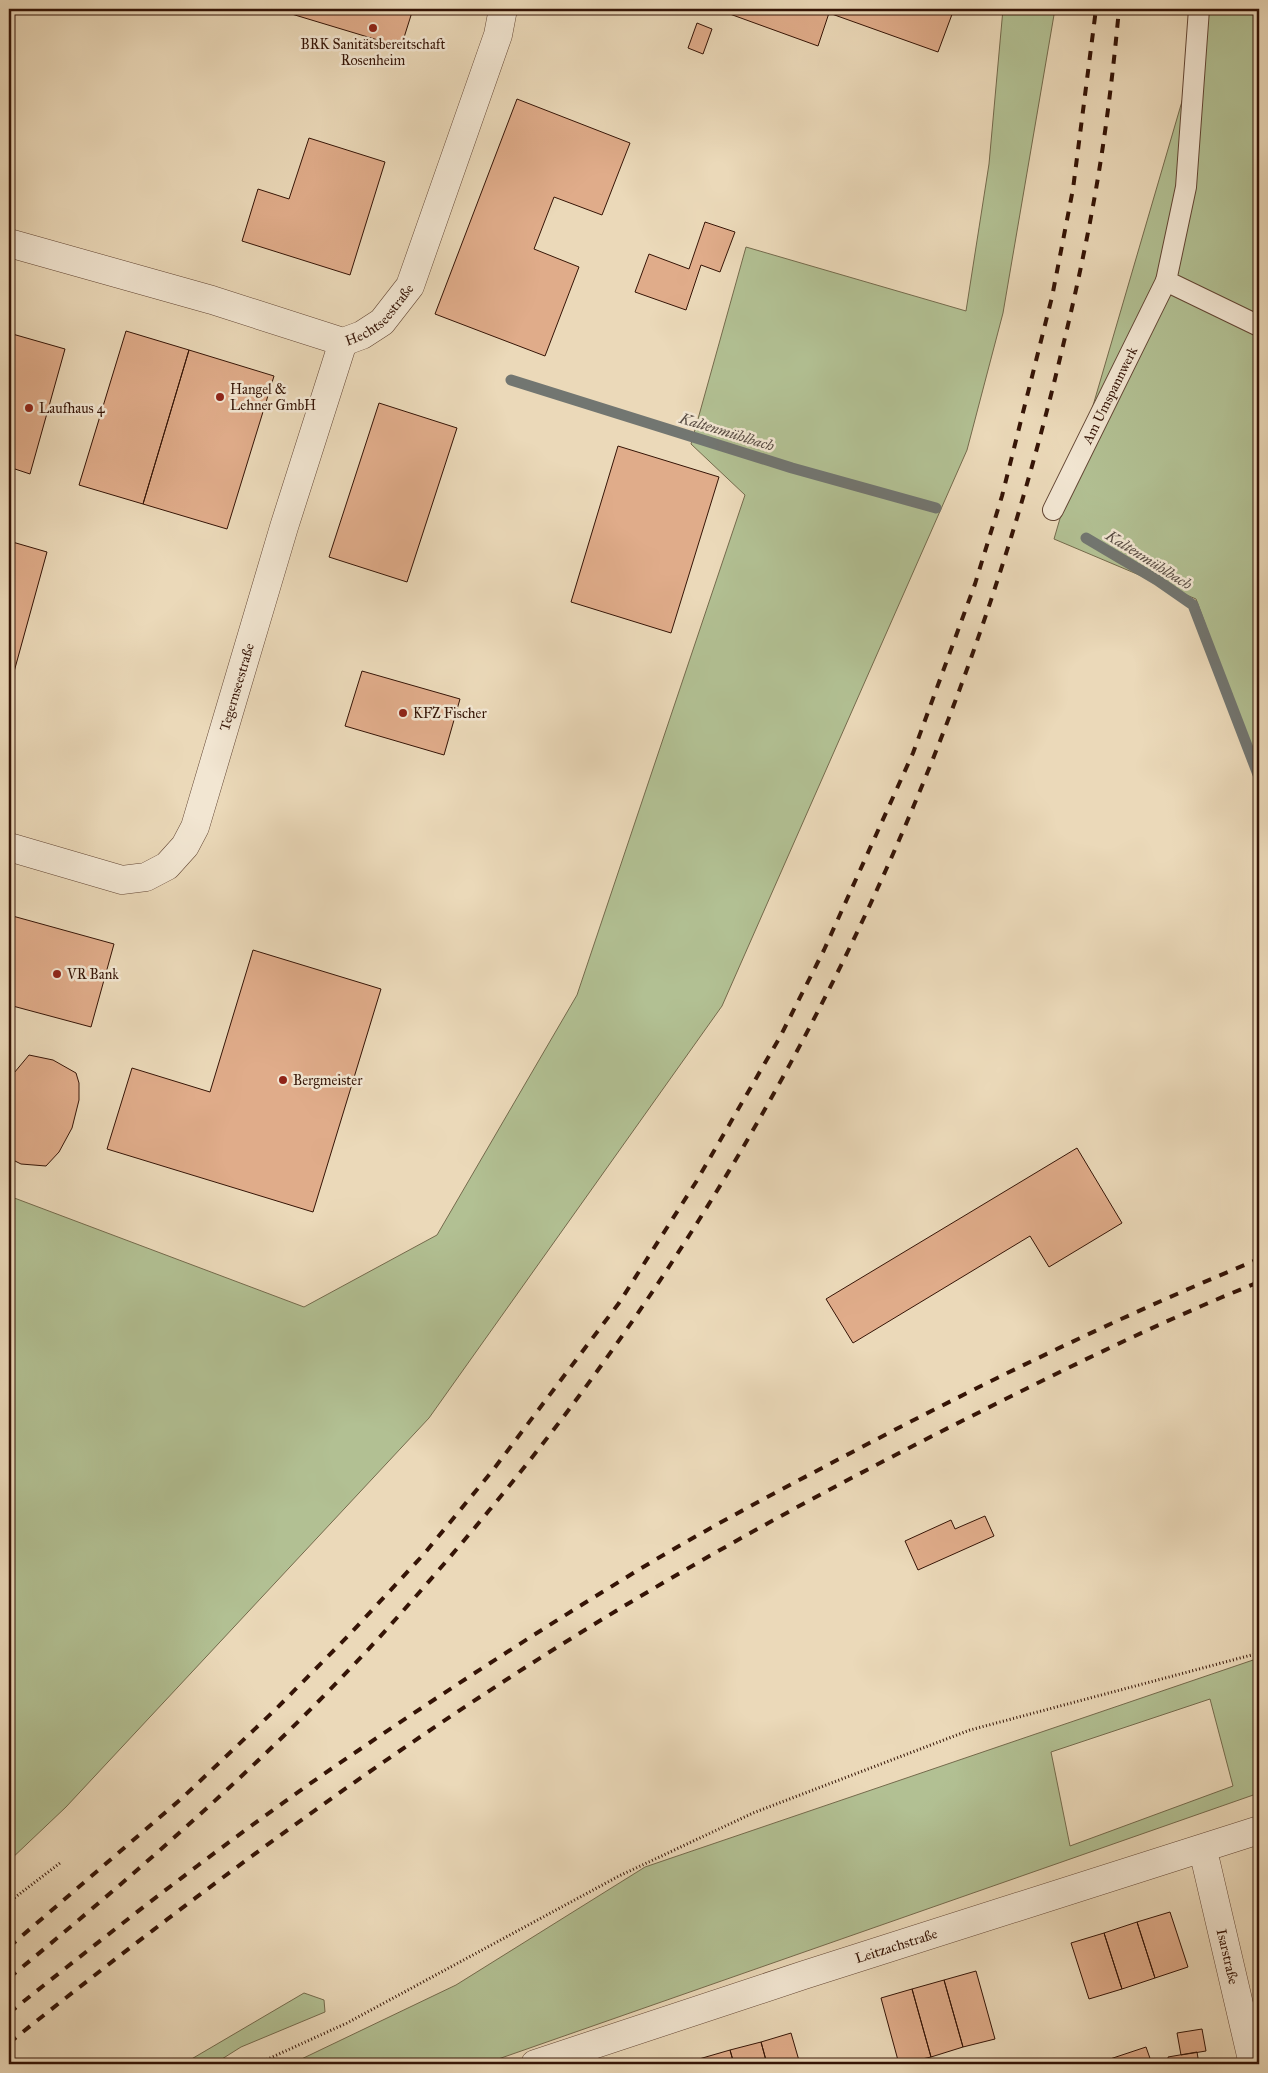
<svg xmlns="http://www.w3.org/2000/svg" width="1268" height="2073" viewBox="0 0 1268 2073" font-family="'IM FELL Great Primer',serif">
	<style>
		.green { fill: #b2c093; stroke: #746a4c; fill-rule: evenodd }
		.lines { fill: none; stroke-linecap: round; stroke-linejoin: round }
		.stream { stroke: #727671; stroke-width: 11 }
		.building { fill: #e0ac8a; stroke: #351406 }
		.service-casing { stroke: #624533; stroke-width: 22 }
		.minor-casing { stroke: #624533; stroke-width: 29 }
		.path { stroke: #351406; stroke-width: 3; stroke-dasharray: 1 2.5; stroke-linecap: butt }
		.service { stroke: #f2e6d2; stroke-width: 20 }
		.minor { stroke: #f2e6d2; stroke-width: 28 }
		.rail { stroke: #351406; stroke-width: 4; stroke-dasharray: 9 9; stroke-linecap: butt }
		.poi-dot { fill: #8f2418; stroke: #f2e6d2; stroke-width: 2 }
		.labels { text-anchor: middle; stroke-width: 5; stroke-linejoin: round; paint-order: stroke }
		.poi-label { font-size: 14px; fill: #351406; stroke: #f2e6d2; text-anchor: start }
		.street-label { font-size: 14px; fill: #351406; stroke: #f2e6d2 }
		.water-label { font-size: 15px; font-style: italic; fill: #594d44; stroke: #f2e6d2 }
	</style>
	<rect width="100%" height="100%" fill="#ebd9b9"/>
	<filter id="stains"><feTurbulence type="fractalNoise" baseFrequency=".004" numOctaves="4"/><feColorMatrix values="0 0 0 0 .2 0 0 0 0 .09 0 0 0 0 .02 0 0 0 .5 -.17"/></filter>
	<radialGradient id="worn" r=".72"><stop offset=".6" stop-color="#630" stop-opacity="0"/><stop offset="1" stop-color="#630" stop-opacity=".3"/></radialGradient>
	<path class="green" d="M1003,9H1055L1003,313L967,450L722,1006L429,1418L66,1807L9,1861V1196L304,1307L437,1235L577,995L745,495L691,444L746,247L966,311L989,164Z
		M1209,9H1259V771L1196,599L1054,539Z
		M1259,1658V1793L484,2064H291L456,1985L645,1867ZM1210,1699L1233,1786L1070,1846L1051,1752Z
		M304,1993L324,2000L325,2012L241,2047L214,2064H183Z"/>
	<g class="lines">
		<path class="stream" d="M511,380L792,468L936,508
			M1086,538L1157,580L1193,605L1259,777"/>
	</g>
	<path class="building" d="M275,9H413L401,47Z
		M716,9H954L938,52L829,13L818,46Z
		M697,23L712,29L703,54L688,48Z
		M517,99L630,143L602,215L554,197L534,249L579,267L545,356L435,314Z
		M309,138L385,162L350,275L242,241L258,189L289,199Z
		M705,222L735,232L720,272L701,265L686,310L635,292L649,254L689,269Z
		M126,331L189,350L143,504L79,485Z
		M9,333L65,349L30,474L9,467Z
		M189,350L274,376L227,529L143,504Z
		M379,403L457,428L407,582L329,557Z
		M618,446L719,477L671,633L571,602Z
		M9,541L47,552L9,690Z
		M362,671L460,699L444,755L345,726Z
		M9,915L114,944L91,1027L9,1005Z
		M253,950L381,989L313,1212L107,1149L132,1068L210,1092Z
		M29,1055L53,1060L76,1073L79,1083V1100L72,1128L59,1152L46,1166L21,1164L9,1158V1079Z
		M1077,1148L1122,1223L1049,1267L1030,1236L853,1343L826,1299Z
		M985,1516L994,1536L918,1570L905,1541L951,1520L955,1529Z
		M1170,1912L1188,1967L1155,1978L1137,1922Z
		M1137,1922L1155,1978L1122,1989L1104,1933Z
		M1104,1933L1122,1989L1089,1999L1071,1943Z
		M976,1971L995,2039L963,2047L944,1980Z
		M944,1980L963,2047L931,2057L912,1989Z
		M912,1989L931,2057L899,2064L881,1998Z
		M1202,2029L1206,2051L1181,2055L1177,2033Z
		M791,2033L800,2064H767L761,2042Z
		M761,2042L767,2064H734L730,2050Z
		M1146,2047L1152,2064H1102L1101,2062Z
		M730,2050L734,2064H701L699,2059Z
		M1197,2052L1199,2064H1169L1168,2057Z"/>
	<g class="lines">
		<defs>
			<g id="service">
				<path d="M1199,9L1186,187L1166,281L1259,326"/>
				<path id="s1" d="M1053,510L1166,281"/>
			</g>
			<g id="minor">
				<path id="s2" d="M9,243L212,300L343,342L362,335L382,322L410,286L498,35L503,9"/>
				<path id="s3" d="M9,847L122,880L146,877L167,866L185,846L195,827L284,527L343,342"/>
				<path id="s4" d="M1201,1850L1206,1863L1253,2064"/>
				<path id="s5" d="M535,2064L804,1975L1259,1830"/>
			</g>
		</defs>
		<use href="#service" class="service-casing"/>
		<use href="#minor" class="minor-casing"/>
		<path class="path" d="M9,1902L60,1863
			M257,2064L347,2023L619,1876L753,1813L970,1730L1259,1653"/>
		<use href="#service" class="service"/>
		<use href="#minor" class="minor"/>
		<path class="rail" d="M9,1947L181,1799L276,1709L349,1635L424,1554L493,1470L619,1303L696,1182L780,1037L824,950L913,753L975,584L1002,496L1052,297L1073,189L1096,9
			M9,1978C140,1870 271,1757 386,1630C453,1555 519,1477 579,1396C808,1086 972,729 1061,354C1073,305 1084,255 1093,206C1105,141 1113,74 1119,9
			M9,2013C122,1923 236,1833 356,1752C443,1693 532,1635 622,1580C693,1536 767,1497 841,1458C977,1386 1116,1318 1259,1259
			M9,2043C170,1914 336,1790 509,1678C652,1585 800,1503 952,1426C1053,1375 1154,1324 1259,1282"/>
	</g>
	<g class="poi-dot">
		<circle cx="373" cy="28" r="5"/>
		<circle cx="220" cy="397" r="5"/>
		<circle cx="29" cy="408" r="5"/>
		<circle cx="403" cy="713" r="5"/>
		<circle cx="57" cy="974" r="5"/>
		<circle cx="283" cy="1080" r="5"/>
	</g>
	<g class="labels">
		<g class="poi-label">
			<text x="373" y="49" text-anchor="middle">BRK Sanitätsbereitschaft<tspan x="373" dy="16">Rosenheim</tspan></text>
			<text x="230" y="394">Hangel &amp;<tspan x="230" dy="16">Lehner GmbH</tspan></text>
			<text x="39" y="413">Laufhaus 4</text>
			<text x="413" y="718">KFZ Fischer</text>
			<text x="67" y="979">VR Bank</text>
			<text x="293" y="1085">Bergmeister</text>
		</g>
		<g class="street-label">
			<text dy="5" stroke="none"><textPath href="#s2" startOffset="395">Hechtseestraße</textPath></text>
			<text dy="5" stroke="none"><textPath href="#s1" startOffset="128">Am Umspannwerk</textPath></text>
			<text dy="5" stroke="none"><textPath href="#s3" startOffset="360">Tegernseestraße</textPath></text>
			<text dy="5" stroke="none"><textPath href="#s5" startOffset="380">Leitzachstraße</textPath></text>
			<text dy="5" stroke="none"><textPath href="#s4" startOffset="110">Isarstraße</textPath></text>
		</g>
		<g class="water-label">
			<text transform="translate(727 432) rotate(17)" y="5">Kaltenmühlbach</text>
			<text transform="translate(1149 560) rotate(32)" y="5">Kaltenmühlbach</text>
		</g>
	</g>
	<rect width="1268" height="2073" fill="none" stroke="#ebd9b9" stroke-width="30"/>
	<rect x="10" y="10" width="1248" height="2053" fill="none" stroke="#351406" stroke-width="2.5"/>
	<rect x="15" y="15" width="1238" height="2043" fill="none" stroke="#351406"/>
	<rect width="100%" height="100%" filter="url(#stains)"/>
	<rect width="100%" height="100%" fill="url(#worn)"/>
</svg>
